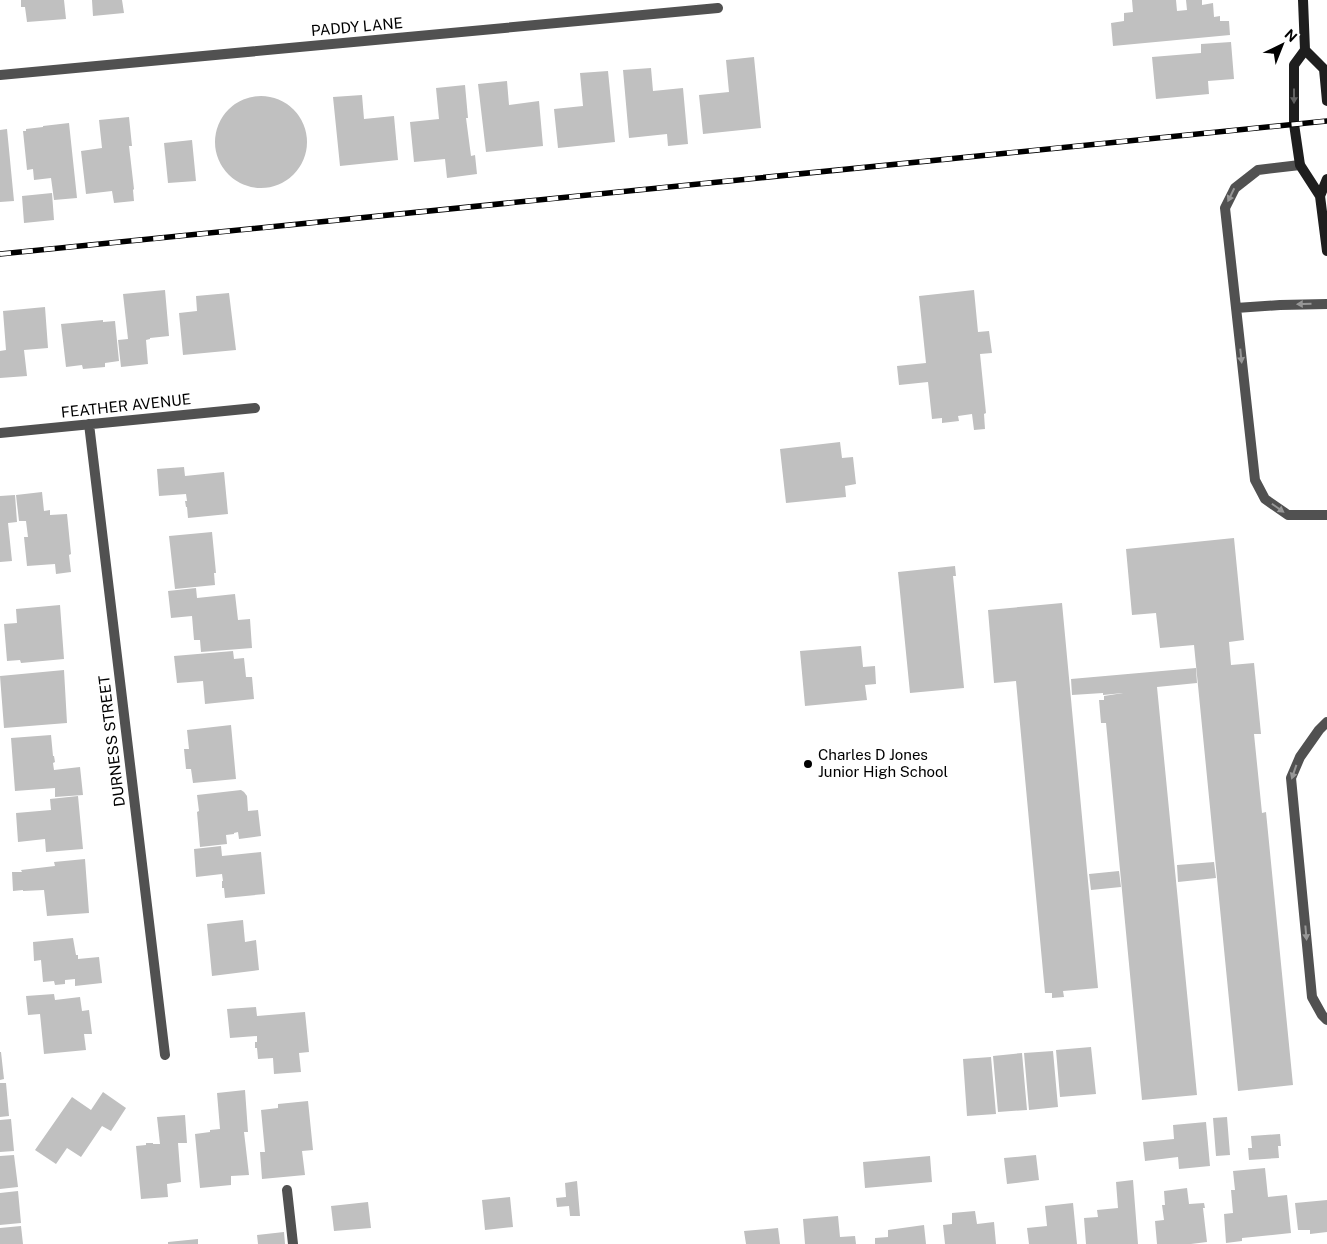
<svg xmlns="http://www.w3.org/2000/svg" width="1327" height="1244" viewBox="0 0 1327 1244" font-family="'Public Sans',sans-serif">
	<style>
		.building { fill: #c0c0c0 }
		.lines { fill: none; stroke-linecap: round; stroke-linejoin: round }
		.lane { stroke: #515151; stroke-width: 10 }
		.street { stroke: #515151; stroke-width: 10 }
		.secondary { stroke: #1e1e1e; stroke-width: 10 }
		.rail-casing { stroke: #000; stroke-width: 5.5 }
		.rail { stroke: #fff; stroke-width: 4; stroke-dasharray: 11; stroke-linecap: butt }
		.oneway { fill: #626262 }
		.oneway2 { fill: #979797 }
		.poi-dot { fill: #000; stroke: #fff; stroke-width: 2 }
		.labels { text-anchor: middle; stroke-width: 4; stroke-linejoin: round; paint-order: stroke }
		.street-label { font-size: 15px; fill: #000; stroke: #fff }
		.poi-label { font-size: 15px; fill: #000; stroke: #fff; text-anchor: start }
	</style>
	<rect width="100%" height="100%" fill="#fff"/>
	<path class="building" d="M21,0H64L66,19L27,22L25,7H21Z
		M92,0H122L124,13L93,16Z
		M1132,0H1176L1177,11L1187,10L1186,0H1202V5L1213,3L1214,17L1220,16V21H1229L1230,35L1113,46L1111,23L1124,21V13L1133,12Z
		M1231,42L1234,79L1208,81L1209,94L1156,99L1152,57L1201,53V44Z
		M754,57L761,128L703,134L699,95L729,92L726,60Z
		M651,68L653,91L683,88L688,144L668,146L667,134L629,138L623,70Z
		M608,71L615,142L558,148L554,109L583,106L580,73Z
		M507,81L509,105L539,101L543,146L486,152L478,84Z
		M465,85L468,118H466L471,156L475,155L477,174L447,178L445,159L414,162L410,122L439,119L436,88Z
		M362,95L364,119L394,116L398,160L340,166L333,97Z
		M215 142a46 46 0 1 1 92 0a46 46 0 1 1-92 0Z
		M129,117L132,146H129L134,189L133,190L134,201L114,203L112,191L86,194L81,151L102,148L99,120Z
		M69,123L77,198L54,200L51,178L34,180L33,169L27,170L23,131H26V129L43,127V126Z
		M7,129L14,201L0,202V130Z
		M192,140L196,181L168,183L164,143Z
		M52,193L54,220L24,223L22,196Z
		M165,290L169,336L150,338V339L146,340L148,364L121,367L118,340L128,339L123,294Z
		M974,290L978,332L989,331L992,353L980,354L986,413L984,414L985,429L974,430L972,414L958,416L959,421L942,423V418L932,419L928,382L899,385L897,366L926,363L919,296Z
		M229,293L236,350L183,355L179,313L197,311L196,296Z
		M45,307L48,348L24,350L27,376L0,378V351L6,350L3,311Z
		M103,320V322L115,321L119,361L105,363V367L83,369L82,365L66,367L61,324Z
		M840,442L842,458L853,457L856,484L845,486L846,497L786,503L780,449Z
		M184,467L185,476L224,472L228,514L188,518L187,507H186L185,501H187L186,494L159,496L157,469Z
		M42,492L44,511L50,510V515L67,514L71,554L69,555L71,572L56,574L55,564L27,566L24,537H28L26,521H19L16,495Z
		M15,495L17,522L8,523L12,561L0,562V496Z
		M212,532L216,573H214L215,585L175,589L169,536Z
		M1234,538L1244,640L1229,642L1231,665L1254,663L1261,734H1254L1262,813L1266,812L1293,1085L1238,1091L1194,645L1160,648L1156,613L1132,615L1126,549Z
		M955,566L956,576H953L964,688L910,693L898,572Z
		M196,588L197,598L235,594L238,620L250,619L252,648L201,652L200,640H194L192,616L171,618L168,591Z
		M1062,603L1098,988L1063,991L1064,997L1052,998V993H1045L1016,681L994,683L988,610Z
		M60,605L64,659L21,663L20,660L7,661L4,624L17,623L16,609Z
		M861,646L863,667L875,666L876,684L865,685L867,700L805,706L800,651Z
		M233,651L234,659L244,658L246,677H252L254,699L205,704L203,681L177,683L174,656Z
		M1196,668L1197,683L1157,687L1197,1095L1142,1100L1106,723H1101L1099,700H1104V696L1123,693L1103,695V693L1072,695L1071,679Z
		M64,670L67,723L4,728L0,676Z
		M231,725L236,779L193,783L191,769H186L184,749H189L187,730Z
		M51,735L53,756H54L55,762L53,763L54,770L80,767L83,795L55,797V788L15,791L11,738Z
		M241,790L244,792L247,796L248,811L258,810L261,836L239,839L238,832L234,833V834L226,835L227,844L200,847L197,812L199,811L197,795Z
		M78,796L83,849L46,852L45,839L18,842L16,813L51,810L50,799Z
		M221,846L222,856L261,852L265,894L225,898L224,888H222V881H223L222,874L196,877L194,849Z
		M85,859L89,913L47,916L44,890L23,891V890L13,891L12,872H22L21,870L55,866L54,862Z
		M1214,862L1216,878L1178,882L1177,865Z
		M1119,871L1121,887L1091,890L1089,874Z
		M243,920L245,942L256,940L259,970L212,976L207,924Z
		M73,938L76,955H78V959L99,957L102,983L75,986V979L65,980V984L55,985L54,981L43,982L41,960L34,961L33,942Z
		M54,994L55,1000L80,997L82,1011L89,1010L92,1034H84L86,1050L44,1054L40,1014L28,1015L26,996Z
		M256,1007L257,1016L305,1012L309,1052L299,1053L301,1072L274,1074L273,1058L258,1059L257,1048H255V1042H257V1036L230,1038L227,1009Z
		M1091,1047L1096,1094L1060,1097L1056,1050Z
		M1053,1051L1058,1107L1029,1110L1024,1053Z
		M0,1052H1L4,1079L0,1080Z
		M1022,1053L1027,1110L998,1112L993,1056Z
		M991,1057L996,1114L967,1116L963,1059Z
		M0,1083H6L9,1116L0,1117Z
		M245,1090L248,1132H244L249,1175L231,1176V1185L200,1188L195,1134L210,1132V1130L220,1129L217,1093Z
		M103,1092L126,1108L111,1131L102,1126L81,1157L67,1148L56,1164L35,1150L72,1097L91,1110Z
		M308,1101L313,1150L302,1151L305,1175L262,1179L260,1152H265L261,1110L278,1108V1104Z
		M185,1115L187,1143H178L181,1182L167,1184L168,1197L141,1199L136,1146L146,1145V1143H153V1144H160L157,1117Z
		M1227,1117L1230,1155L1216,1156L1213,1118Z
		M11,1119L14,1151L0,1152V1120Z
		M1206,1122L1210,1166L1179,1169L1178,1157L1145,1161L1143,1142L1174,1139L1173,1125Z
		M1280,1134L1281,1146H1278L1279,1158L1249,1160L1248,1148H1252L1251,1136Z
		M14,1155L18,1187L0,1189V1156Z
		M1036,1155L1039,1180L1007,1184L1004,1158Z
		M930,1156L932,1182L865,1188L863,1162Z
		M1265,1168L1268,1197L1287,1195L1291,1233L1242,1238V1241L1226,1243L1224,1214L1233,1213L1231,1190H1235L1233,1171Z
		M1133,1180L1138,1244H1086L1084,1218L1098,1217L1097,1210L1118,1208L1116,1182Z
		M577,1181L580,1216H570L569,1206L557,1207L556,1198L566,1197L565,1183Z
		M1187,1188L1189,1204L1204,1203L1205,1208H1203L1207,1242L1191,1244H1157L1155,1221L1164,1220L1162,1205H1165L1164,1191Z
		M18,1191L21,1223L0,1225V1193Z
		M510,1197L513,1227L485,1230L482,1200Z
		M1327,1200V1232L1310,1234V1230H1298L1295,1203Z
		M368,1202L371,1228L334,1231L331,1206Z
		M1073,1203L1077,1244H1029L1027,1228L1047,1226L1045,1206Z
		M975,1211L977,1224L994,1222L996,1244H945L943,1225L952,1224V1213Z
		M838,1216L840,1237L855,1236L856,1244H805L803,1219Z
		M924,1225L926,1244H875V1238L888,1237V1230Z
		M21,1226L23,1244H0V1228Z
		M778,1228L780,1244H746L744,1231Z
		M284,1232L285,1244H258L257,1235Z
		M198,1239V1244H168V1242Z"/>
	<g class="lines">
		<path class="lane" d="M1300,165L1258,170L1235,188L1225,208L1255,480L1265,499L1288,515H1327
			M1236,308L1280,305L1327,304
			M1327,722L1319,730L1300,757L1291,778L1312,997L1322,1015L1327,1020
			M287,1190L293,1244"/>
		<path class="street" d="M0,75L718,8
			M89,424L165,1055
			M0,433L255,408"/>
		<path class="secondary" d="M1303,0L1305,50L1294,65V124L1300,165L1320,196L1327,251
			M1305,50L1324,69L1327,101
			M1320,196L1327,179"/>
		<defs>
			<path id="rail" d="M0,254L1327,121"/>
		</defs>
		<use href="#rail" class="rail-casing"/>
		<use href="#rail" class="rail"/>
	</g>
	<defs><path id="oneway-solid" d="M-6-.8H1V-3.2L6.5 0L1 3.2V.8H-6Z" transform="scale(1.25)"/></defs>
	<use class="oneway" href="#oneway-solid" transform="translate(1294 96) rotate(90)"/>
	<g class="oneway2">
		<use href="#oneway-solid" transform="translate(1231 195) rotate(116)"/>
		<use href="#oneway-solid" transform="translate(1304 304) rotate(179)"/>
		<use href="#oneway-solid" transform="translate(1241 356) rotate(84)"/>
		<use href="#oneway-solid" transform="translate(1278 508) rotate(35)"/>
		<use href="#oneway-solid" transform="translate(1294 772) rotate(109)"/>
		<use href="#oneway-solid" transform="translate(1306 933) rotate(85)"/>
	</g>
	<circle class="poi-dot" cx="808" cy="764" r="5"/>
	<g class="labels">
		<g class="street-label">
			<text transform="translate(357 27) rotate(-5)" y="5">PADDY LANE</text>
			<text transform="translate(126 406) rotate(-6)" y="5">FEATHER AVENUE</text>
			<text transform="translate(112 741) rotate(-97)" y="5">DURNESS STREET</text>
		</g>
		<g class="poi-label">
			<text x="818" y="760">Charles D Jones<tspan x="818" dy="17">Junior High School</tspan></text>
		</g>
	</g>
	<g transform="translate(1282 45) rotate(43)" stroke="#ffffff" stroke-width="4" paint-order="stroke">
	<path d="M0-4L9 19L0 12L-9 19Z" fill="#000000"/>
	<text y="-8" font-size="14" font-weight="bold" text-anchor="middle" fill="#000000">N</text>
	</g>
</svg>
